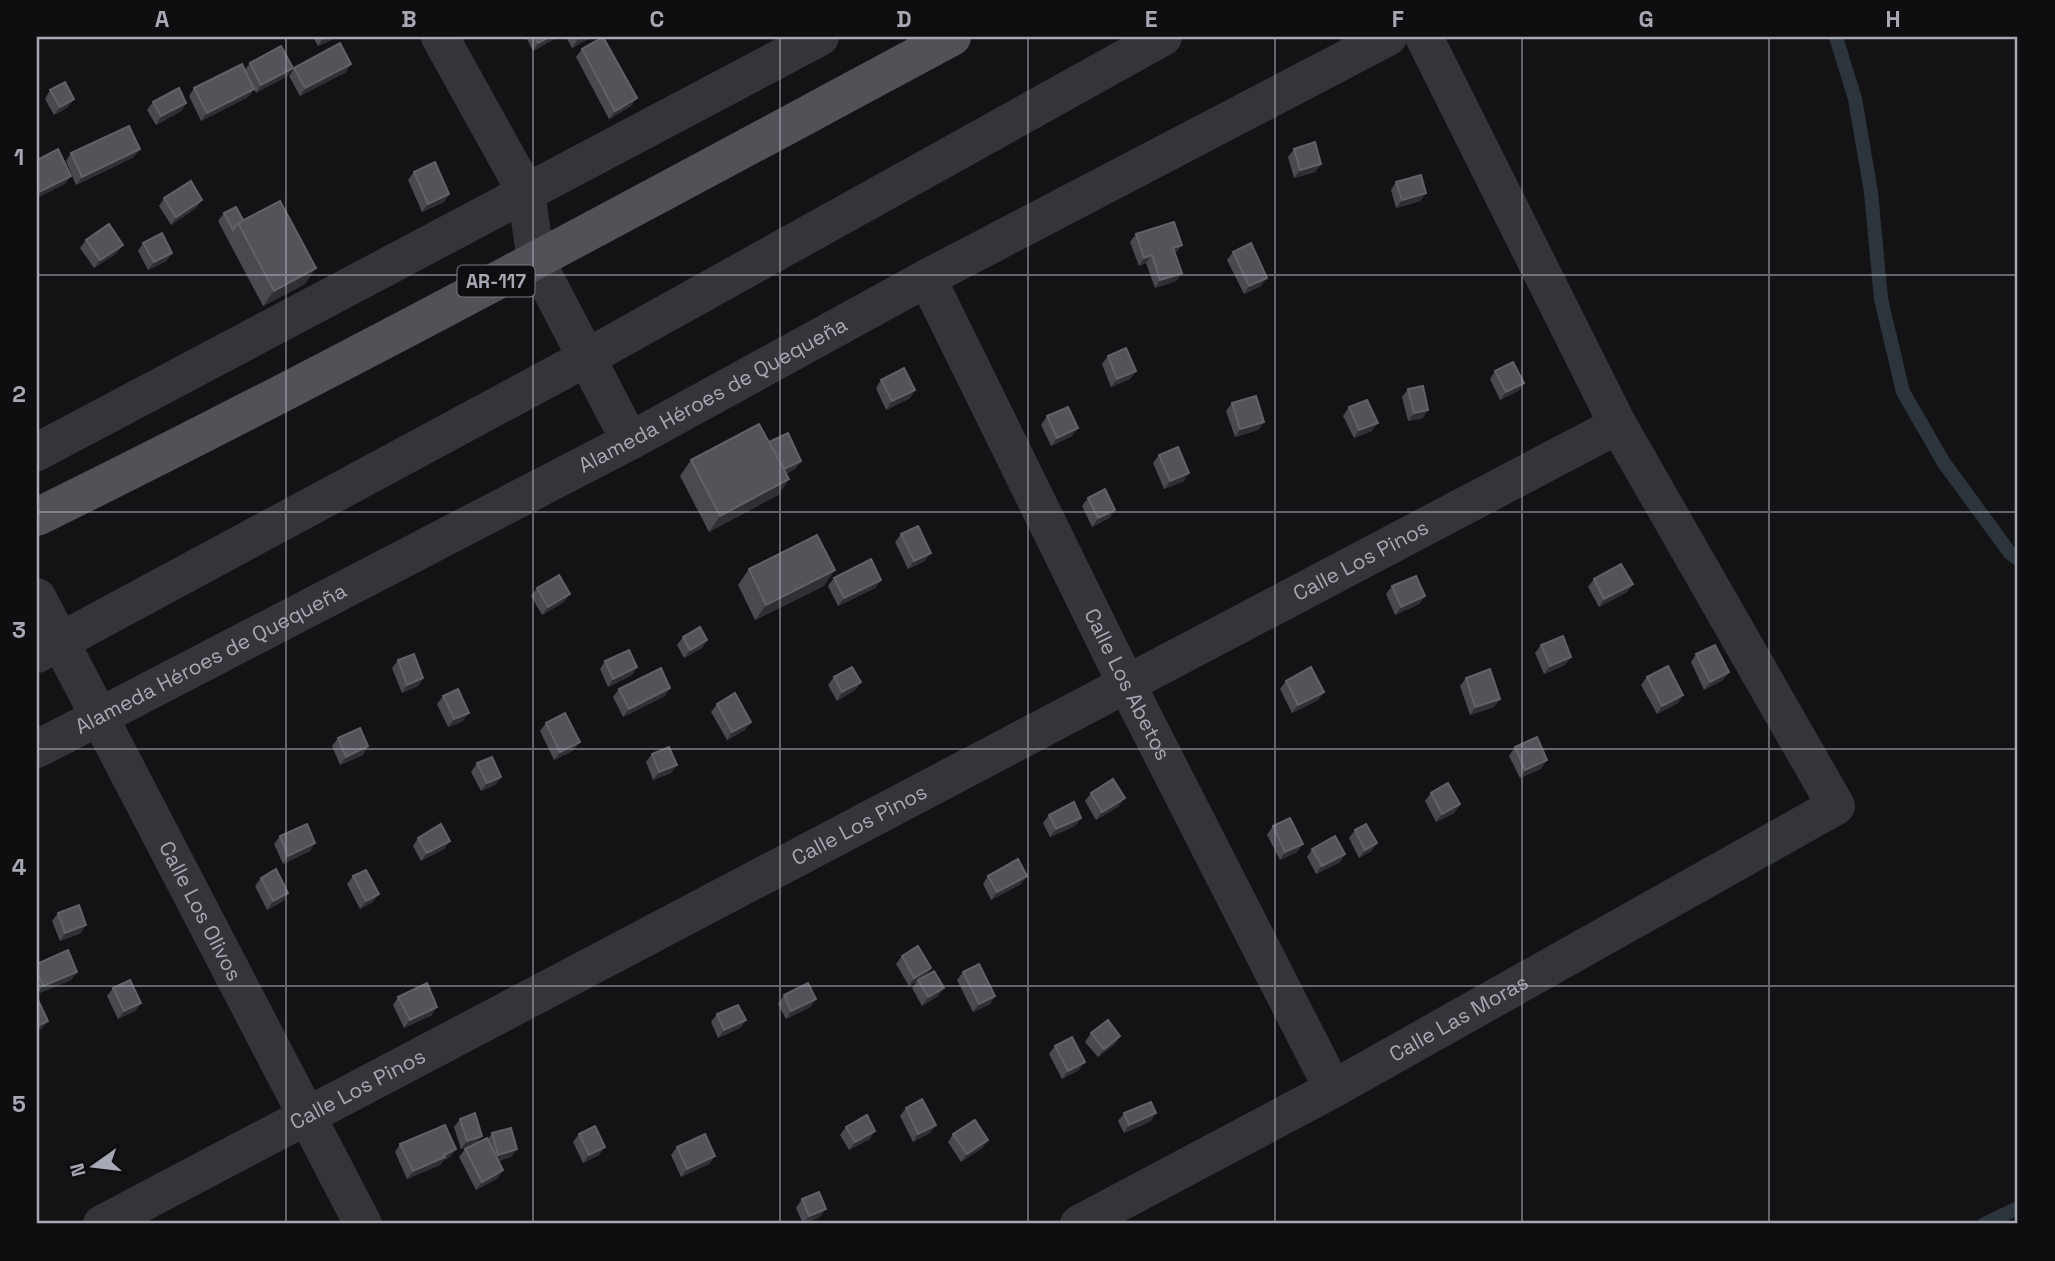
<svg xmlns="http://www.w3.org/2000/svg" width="2055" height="1261" viewBox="0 0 2055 1261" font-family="'Space Grotesk',sans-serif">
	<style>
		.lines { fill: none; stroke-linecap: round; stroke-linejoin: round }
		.stream { stroke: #2d353c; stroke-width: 14 }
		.minor { stroke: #343539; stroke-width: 38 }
		.primary { stroke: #515258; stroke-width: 38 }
		.wall { fill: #494a50 }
		.shaded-wall { fill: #2f3034 }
		.building { fill: #53545a; stroke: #606268; stroke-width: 2 }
		.grid { fill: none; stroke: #a6a9b4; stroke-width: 2; stroke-opacity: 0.55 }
		.labels { text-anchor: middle; stroke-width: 5; stroke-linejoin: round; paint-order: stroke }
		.shield { fill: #0e0e10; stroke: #787a83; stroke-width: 2 }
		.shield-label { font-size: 19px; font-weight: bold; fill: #a6a9b4 }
		.street-label { font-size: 21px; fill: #a6a9b4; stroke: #0e0e10 }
		.neatline { fill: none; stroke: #a6a9b4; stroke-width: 2.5 }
		.grid-label { font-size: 23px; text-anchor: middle; font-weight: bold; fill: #a6a9b4 }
	</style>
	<rect width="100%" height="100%" fill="#131315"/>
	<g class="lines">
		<path class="stream" d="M1836,37L1855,99L1871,192L1881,299L1903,392L1944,463L2010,553L2018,559
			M1984,1224L2018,1208"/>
		<g class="minor">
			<path d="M440,37L526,192L536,261L630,441"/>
			<path id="s1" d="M927,278L1127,685L1333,1089"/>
			<path d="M37,452L820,37"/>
			<path id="s2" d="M37,597L363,1224"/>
			<path d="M37,654L586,358L1163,37"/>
			<path id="s3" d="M37,749L630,441L927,278L1388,37"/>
			<path id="s4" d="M102,1224L1618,425"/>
			<path id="s5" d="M1079,1224L1333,1089L1836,806L1618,425L1424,37"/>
		</g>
		<path class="primary" d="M37,517C346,365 648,200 952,37"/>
	</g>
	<path class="wall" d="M313,37H338L318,46Z
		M526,37H556L554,39L533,51Z
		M566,37H592L572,48Z
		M582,49L631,106L609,119L576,57Z
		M250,63L293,68L287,76L256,93L254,89L248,97L201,121L189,96L194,88L245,70Z
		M294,68L346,72L300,96L289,76Z
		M50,90L68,107L54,115L45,99Z
		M153,102L186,103L181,111L156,125L147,110Z
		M1294,149L1321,164L1315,172L1294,178L1288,157Z
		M71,153L134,157L76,185L66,161Z
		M414,172L449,194L444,202L422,212L408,180Z
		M1396,182L1426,193L1420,201L1396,208L1391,190Z
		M164,198L196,208L171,225L159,206Z
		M224,213L243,220L305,284L263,306L218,221Z
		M1136,234L1176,253H1175L1182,273L1176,281L1155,288L1146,263L1139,266L1130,242Z
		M86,240L117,253L94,268L80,248Z
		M143,243L172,253L166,261L148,270L138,251Z
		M1233,252L1261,286L1244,294L1227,260Z
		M1108,356L1136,371L1130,379L1111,387L1102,364Z
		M1495,371L1524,383L1518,391L1500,400L1490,379Z
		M881,380L915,390L910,398L886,410L876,388Z
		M1408,389L1423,418L1408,421L1402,397Z
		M1232,403L1264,422L1258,430L1235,437L1226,411Z
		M1349,407L1372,431L1354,438L1343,416Z
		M1047,416L1072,436L1051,446L1041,425Z
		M769,442L801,461L795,469L786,474L789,479L778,495L709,532L680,476L691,460Z
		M1159,455L1184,481L1164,489L1153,463Z
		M1088,498L1115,510L1109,518L1092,527L1082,506Z
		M901,534L925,561L908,569L895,542Z
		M749,569L824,586L755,620L738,585Z
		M834,578L881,580L875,588L838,606L828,586Z
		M1594,579L1633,584L1627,592L1599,607L1588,587Z
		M1392,586L1425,596L1419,604L1395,615L1386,594Z
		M537,588L564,602L542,615L531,596Z
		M683,637L707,640L702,648L684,658L677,645Z
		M1541,645L1571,657L1565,665L1544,674L1535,653Z
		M1696,654L1729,672L1723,680L1704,690L1691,662Z
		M398,660L423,678L418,686L402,693L392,668Z
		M605,661L637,667L632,675L608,687L600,669Z
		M834,677L861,682L855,690L837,701L828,685Z
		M1647,677L1678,703L1657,714L1641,685Z
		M1466,678L1500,699L1494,707L1470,715L1460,686Z
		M1286,681L1324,692L1318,700L1292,713L1280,689Z
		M619,689L665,696L623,717L613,697Z
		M443,696L463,721L448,727L437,704Z
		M717,704L745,730L727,740L711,712Z
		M546,723L574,750L554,760L540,731Z
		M338,738L363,755L340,765L332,746Z
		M1515,747L1541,769L1520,778L1509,756Z
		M652,754L677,765L671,773L653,780L646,762Z
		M477,763L501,777L495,785L481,791L471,772Z
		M1091,793L1119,806L1096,820L1085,801Z
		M1431,793L1460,804L1454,813L1436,822L1425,801Z
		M1049,815L1081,818L1075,826L1050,837L1043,823Z
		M1273,826L1297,852L1280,860L1267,835Z
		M1355,830L1377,843L1371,851L1359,858L1349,838Z
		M280,836L310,851L283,864L274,844Z
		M418,838L450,841L444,849L421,861L413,846Z
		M1312,849L1345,854L1340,862L1316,874L1307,857Z
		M353,876L373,902L360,909L347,884Z
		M988,876L1021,884L991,900L983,884Z
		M261,878L288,893L283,901L267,910L255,886Z
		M58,913L81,933L60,941L52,921Z
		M902,956L931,968L925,976L938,996L922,1006L912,988L917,981L909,986L896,964Z
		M37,964L77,972L71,980L37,994Z
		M963,972L995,996L990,1004L973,1012L957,980Z
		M113,988L141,1003L135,1011L118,1019L107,996Z
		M784,995L816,999L810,1007L786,1019L778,1004Z
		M398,997L432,1015L404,1028L393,1005Z
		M717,1014L746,1020L740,1028L718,1038L711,1022Z
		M1091,1033L1120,1036L1115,1044L1098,1057L1085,1042Z
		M1055,1046L1079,1070L1062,1079L1049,1054Z
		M906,1108L936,1125L930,1133L913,1142L900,1116Z
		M1124,1113L1151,1121L1124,1133L1118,1121Z
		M460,1119L477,1143L488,1139L492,1133L517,1149L511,1157L499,1161L498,1178L476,1190L459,1157L465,1149L473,1145L461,1149L454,1127Z
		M846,1127L870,1139L849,1150L840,1135Z
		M579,1134L599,1155L583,1163L573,1142Z
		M953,1134L988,1140L982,1148L961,1162L948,1142Z
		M400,1144L456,1149L450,1157L443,1161L440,1165L407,1179L395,1152Z
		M677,1147L715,1156L709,1164L681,1177L671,1155Z
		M802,1199L820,1217L803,1224L796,1208Z"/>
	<path class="shaded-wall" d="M326,37H338L318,46L323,38Z
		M549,37H556L554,39L533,51L538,43Z
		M583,37H592L572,48L578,39Z
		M351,64L346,72L300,96L305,88Z
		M293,68L287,76L256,93L261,85Z
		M254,89L248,97L201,121L207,113Z
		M637,98L631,106L609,119L615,111Z
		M74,99L68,107L54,115L60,107Z
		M186,103L181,111L156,125L161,116Z
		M140,149L134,157L76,185L82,177Z
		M1321,164L1315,172L1294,178L1300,170Z
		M71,176L65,184L37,198V193Z
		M1426,193L1420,201L1396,208L1402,200Z
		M449,194L444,202L422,212L428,204Z
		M202,200L196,208L171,225L176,217Z
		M123,245L117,253L94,268L100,260Z
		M1182,245L1176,253L1168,256L1173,248Z
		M172,253L166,261L148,270L154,262Z
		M1152,255L1146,263L1139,266L1144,258Z
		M316,268L305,284L263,306L274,291Z
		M1182,273L1176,281L1155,288L1160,280Z
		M1267,278L1261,286L1244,294L1249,286Z
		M1136,371L1130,379L1111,387L1117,379Z
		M1524,383L1518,391L1500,400L1506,392Z
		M915,390L910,398L886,410L892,401Z
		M1428,410L1423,418L1408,421L1414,413Z
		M1264,422L1258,430L1235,437L1240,429Z
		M1378,423L1372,431L1354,438L1359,430Z
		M1078,428L1072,436L1051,446L1057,438Z
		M801,461L795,469L770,481L776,473Z
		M1189,473L1184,481L1164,489L1170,481Z
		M789,479L778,495L709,532L720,516Z
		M1115,510L1109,518L1092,527L1098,518Z
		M931,553L925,561L908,569L914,561Z
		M835,570L824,586L755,620L766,605Z
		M881,580L875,588L838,606L844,598Z
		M1633,584L1627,592L1599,607L1604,599Z
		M570,594L564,602L542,615L548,607Z
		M1425,596L1419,604L1395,615L1401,607Z
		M707,640L702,648L684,658L690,650Z
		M1571,657L1565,665L1544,674L1550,666Z
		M637,667L632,675L608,687L613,679Z
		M1729,672L1723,680L1704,690L1710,682Z
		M423,678L418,686L402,693L407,685Z
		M861,682L855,690L837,701L842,692Z
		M670,688L665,696L623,717L629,709Z
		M1324,692L1318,700L1292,713L1298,705Z
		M1683,695L1678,703L1657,714L1662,706Z
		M1500,699L1494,707L1470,715L1475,707Z
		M469,713L463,721L448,727L454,719Z
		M751,722L745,730L727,740L732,732Z
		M580,742L574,750L554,760L560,752Z
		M368,746L363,755L340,765L346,757Z
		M1547,760L1541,769L1520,778L1525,770Z
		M677,765L671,773L653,780L659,772Z
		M501,777L495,785L481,791L487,783Z
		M1125,798L1119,806L1096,820L1102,812Z
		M1460,804L1454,813L1436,822L1442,814Z
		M1081,818L1075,826L1050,837L1056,829Z
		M450,841L444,849L421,861L427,853Z
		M315,843L310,851L283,864L288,856Z
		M1377,843L1371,851L1359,858L1365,850Z
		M1303,844L1297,852L1280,860L1285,852Z
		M1345,854L1340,862L1316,874L1322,866Z
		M1027,876L1021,884L991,900L997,892Z
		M288,893L283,901L267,910L273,901Z
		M379,894L373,902L360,909L366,901Z
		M86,925L81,933L60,941L65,933Z
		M931,968L925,977L909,986L914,978Z
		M77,972L71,980L37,994L43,986Z
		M944,988L938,996L922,1006L928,997Z
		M995,996L990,1004L973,1012L979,1004Z
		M816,999L810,1007L786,1019L791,1011Z
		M141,1003L135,1011L118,1019L124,1011Z
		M437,1007L432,1015L404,1028L410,1020Z
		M746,1020L740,1028L718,1038L724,1030Z
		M48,1021L42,1029L37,1031V1026Z
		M1120,1036L1115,1044L1098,1057L1104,1049Z
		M1085,1062L1079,1070L1062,1079L1068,1071Z
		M1156,1113L1151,1121L1124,1133L1129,1125Z
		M936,1125L930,1133L913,1142L918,1134Z
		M875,1131L870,1139L849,1150L855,1142Z
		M482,1136L476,1144L461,1149L467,1141Z
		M988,1140L982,1148L961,1162L967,1154Z
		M605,1147L599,1155L583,1163L589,1155Z
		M456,1149L450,1157L443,1161L440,1165L407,1179L413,1171Z
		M517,1149L511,1157L492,1163L498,1155Z
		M715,1156L709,1164L681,1177L687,1169Z
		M503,1170L498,1178L476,1190L482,1182Z
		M826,1209L820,1217L803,1224L809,1216Z"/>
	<path class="building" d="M535,37H549L538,43Z
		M603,37L637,98L615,111L582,49Z
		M340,43L351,64L305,88L294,68Z
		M281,46L293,68L261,85L250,63Z
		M242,64L254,89L207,113L194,88Z
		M65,82L74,99L60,107L50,90Z
		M179,88L186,103L161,116L153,102Z
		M129,126L140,149L82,177L71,153Z
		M1315,142L1321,164L1300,170L1294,149Z
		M58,149L71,176L37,193V160Z
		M435,162L449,194L428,204L414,172Z
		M1421,175L1426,193L1402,200L1396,182Z
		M191,181L202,200L176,217L164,198Z
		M280,201L316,268L274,291L238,223Z
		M236,207L243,220L238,223L233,230L224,213Z
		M1174,222L1182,245L1173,248L1182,273L1160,280L1152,255L1144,258L1136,234Z
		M109,224L123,245L100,260L86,240Z
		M162,233L172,253L154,262L143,243Z
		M1251,243L1267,278L1249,286L1233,252Z
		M1126,348L1136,371L1117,379L1108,356Z
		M1513,362L1524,383L1506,392L1495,371Z
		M904,368L915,390L892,401L881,380Z
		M1423,386L1428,410L1414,413L1408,389Z
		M1256,396L1264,422L1240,429L1232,403Z
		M1367,400L1378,423L1359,430L1349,407Z
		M1068,407L1078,428L1057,438L1047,416Z
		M759,424L789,479L720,516L691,460Z
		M788,433L801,461L784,469L769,442Z
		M1178,447L1189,473L1170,481L1159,455Z
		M1105,489L1115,510L1098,518L1088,498Z
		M918,526L931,553L914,561L901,534Z
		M817,535L835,570L766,605L749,569Z
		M871,559L881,580L844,598L834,578Z
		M1621,564L1633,584L1604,599L1594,579Z
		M559,575L570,594L548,607L537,588Z
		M1416,576L1425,596L1401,607L1392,586Z
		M700,627L707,640L690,650L683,637Z
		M1563,636L1571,657L1550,666L1541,645Z
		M1715,645L1729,672L1710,682L1696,654Z
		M629,650L637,667L613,679L605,661Z
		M414,654L423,678L407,685L398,660Z
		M1668,666L1683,695L1662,706L1647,677Z
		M852,667L861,682L842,692L834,677Z
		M1311,667L1324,692L1298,705L1286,681Z
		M661,668L670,688L629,709L619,689Z
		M1490,669L1500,699L1475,707L1466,678Z
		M458,689L469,713L454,719L443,696Z
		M735,693L751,722L732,732L717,704Z
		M565,713L580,742L560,752L546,723Z
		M360,728L368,746L346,757L338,738Z
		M1537,737L1547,760L1525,770L1515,747Z
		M669,747L677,765L659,772L652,754Z
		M492,757L501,777L487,783L477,763Z
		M1113,779L1125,798L1102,812L1091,793Z
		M1448,783L1460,804L1442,814L1431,793Z
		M1074,802L1081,818L1056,829L1049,815Z
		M1290,818L1303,844L1285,852L1273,826Z
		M307,824L315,843L288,856L280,836Z
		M441,824L450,841L427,853L418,838Z
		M1366,824L1377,843L1365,850L1355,830Z
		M1335,836L1345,854L1322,866L1312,849Z
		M1018,859L1027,876L997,892L988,876Z
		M276,869L288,893L273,901L261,878Z
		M366,870L379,894L366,901L353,876Z
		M79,905L86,925L65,933L58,913Z
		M918,946L931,968L914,978L902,956Z
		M68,950L77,972L43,986L37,972V964Z
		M979,964L995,996L979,1004L963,972Z
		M934,971L944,988L928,997L918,980Z
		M130,980L141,1003L124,1011L113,988Z
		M427,983L437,1007L410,1020L398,997Z
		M808,983L816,999L791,1011L784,995Z
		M37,998L48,1021L37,1026Z
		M738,1005L746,1020L724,1030L717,1014Z
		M1108,1020L1120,1036L1104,1049L1091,1033Z
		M1072,1037L1085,1062L1068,1071L1055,1046Z
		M922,1099L936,1125L918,1134L906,1108Z
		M1151,1102L1156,1113L1129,1125L1124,1113Z
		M475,1113L482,1136L467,1141L460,1119Z
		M867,1115L875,1131L855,1142L846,1127Z
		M975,1120L988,1140L967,1154L953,1134Z
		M445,1125L456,1149L444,1155L445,1157L413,1171L400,1144Z
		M595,1126L605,1147L589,1155L579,1134Z
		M511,1128L517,1149L498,1155L492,1133Z
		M705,1134L715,1156L687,1169L677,1147Z
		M487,1138L503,1170L482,1182L465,1149Z
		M819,1192L826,1209L809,1216L802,1199Z"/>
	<path class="grid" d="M286,37V1224M533,37V1224M780,37V1224M1028,37V1224M1275,37V1224M1522,37V1224M1769,37V1224M37,275H2018M37,512H2018M37,749H2018M37,986H2018"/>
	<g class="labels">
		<rect class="shield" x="457.5" y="265.5" width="77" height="31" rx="5"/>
		<g class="shield-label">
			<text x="496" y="288">AR-117</text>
		</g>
		<g class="street-label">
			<text dy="7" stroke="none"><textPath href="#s3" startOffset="763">Alameda Héroes de Quequeña</textPath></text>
			<text dy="7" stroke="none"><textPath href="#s4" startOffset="1423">Calle Los Pinos</textPath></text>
			<text dy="7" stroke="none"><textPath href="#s3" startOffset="196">Alameda Héroes de Quequeña</textPath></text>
			<text dy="7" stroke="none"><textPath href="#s1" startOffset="453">Calle Los Abetos</textPath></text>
			<text dy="7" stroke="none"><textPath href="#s4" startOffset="856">Calle Los Pinos</textPath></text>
			<text dy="7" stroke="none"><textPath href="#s2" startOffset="354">Calle Los Olivos</textPath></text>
			<text dy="7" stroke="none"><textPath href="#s5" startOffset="432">Calle Las Moras</textPath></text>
			<text dy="7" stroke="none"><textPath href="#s4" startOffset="289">Calle Los Pinos</textPath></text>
		</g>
	</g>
	<rect width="2055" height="1261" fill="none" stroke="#0e0e10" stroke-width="77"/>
	<g transform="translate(94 1166) rotate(256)" stroke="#0e0e10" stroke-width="5" paint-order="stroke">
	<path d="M0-5L12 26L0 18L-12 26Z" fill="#a6a9b4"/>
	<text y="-10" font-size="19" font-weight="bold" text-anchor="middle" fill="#a6a9b4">N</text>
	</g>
	<rect x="38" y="38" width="1978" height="1184" class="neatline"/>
	<g class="grid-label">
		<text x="162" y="27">A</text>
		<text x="409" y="27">B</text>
		<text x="657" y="27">C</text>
		<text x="904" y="27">D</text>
		<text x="1151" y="27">E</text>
		<text x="1398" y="27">F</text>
		<text x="1646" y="27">G</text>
		<text x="1893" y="27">H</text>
		<text x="19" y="165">1</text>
		<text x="19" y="402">2</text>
		<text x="19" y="638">3</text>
		<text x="19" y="875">4</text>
		<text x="19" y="1112">5</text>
	</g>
</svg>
